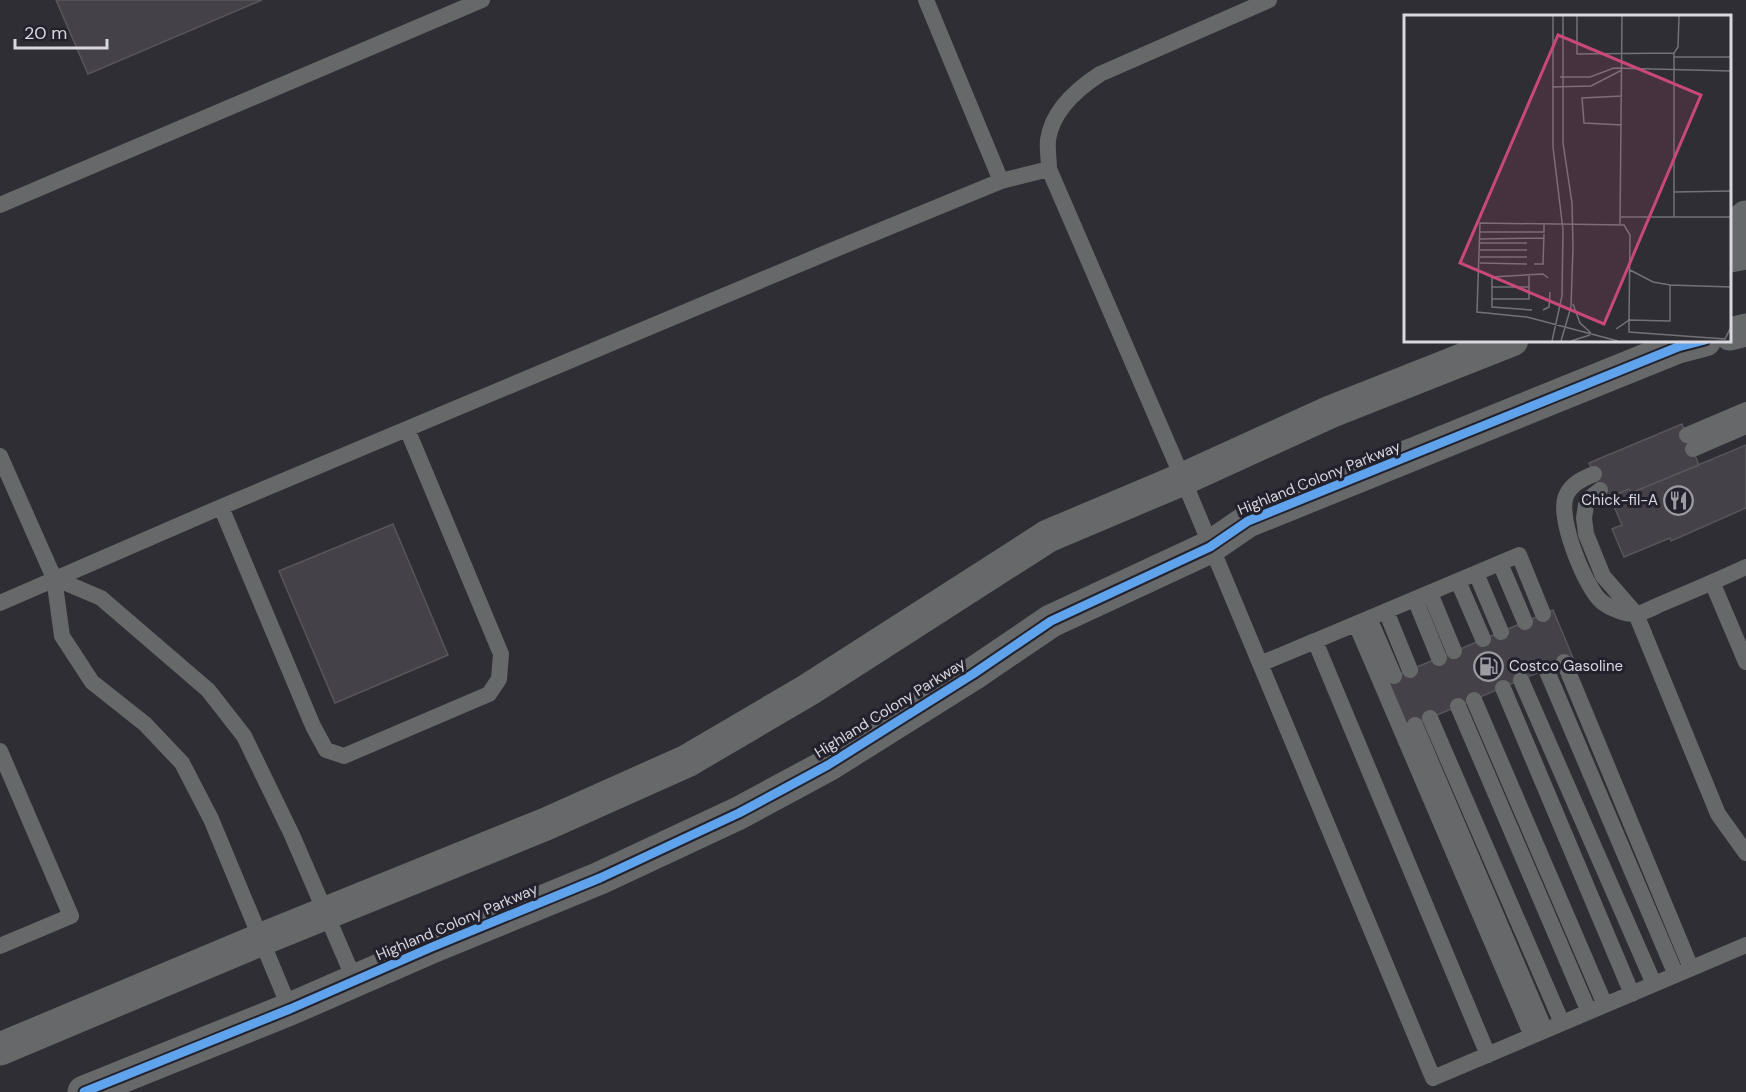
<svg xmlns="http://www.w3.org/2000/svg" width="1746" height="1092" viewBox="0 0 1746 1092" font-family="'DM Sans',sans-serif">
	<style>
		.building { fill: #454149; stroke: #58565b; stroke-width: 1.5 }
		.lines { fill: none; stroke-linecap: round; stroke-linejoin: round }
		.service { stroke: #67686a; stroke-width: 16 }
		.tertiary { stroke: #67686a; stroke-width: 33 }
		.cycleway-casing { stroke: #23222c; stroke-width: 13 }
		.cycleway { stroke: #60a3ed; stroke-width: 9 }
		.labels { text-anchor: middle; stroke-width: 6; stroke-linejoin: round; paint-order: stroke }
		.street-label { font-size: 15px; fill: #d8d8de; stroke: #23222c }
		.poi-label { font-size: 15px; fill: #d8d8de; stroke: #23222c; text-anchor: end }
		.inset-road { fill: none; stroke: #727278; stroke-width: 1.5 }
		.view { fill: #c8487c; fill-opacity: 0.15; stroke: #c8487c; stroke-width: 3 }
		.inset-edge { fill: none; stroke: #d8d8de; stroke-width: 3 }
	</style>
	<rect width="100%" height="100%" fill="#2e2e34"/>
	<path class="building" d="M56,0H262L88,74Z
		M1682,424L1699,465L1631,493L1629,489L1610,497L1613,503L1607,505L1589,463Z
		M1746,445V508L1671,541L1670,538L1624,557L1612,529L1622,525L1610,497L1629,489L1631,493Z
		M393,524L448,655L335,703L279,571Z
		M1553,610L1573,658L1406,728L1386,680Z"/>
	<g class="lines">
		<path class="service" d="M926,0L1001,181
			M1269,0L1100,74C1077,89 1052,111 1048,140C1047,149 1049,160 1049,169L1183,479L1433,1078L1746,945
			M0,205L482,0
			M1687,435L1746,410
			M1693,449L1746,426
			M0,456L54,578L62,636L92,682L145,724L182,763L211,819L290,1009
			M1594,474C1582,479 1571,484 1566,496C1557,517 1585,588 1602,602C1610,608 1625,615 1636,614C1644,613 1654,607 1661,604C1690,592 1718,580 1746,567
			M1600,490L1591,497L1586,505L1584,518L1586,534L1603,576L1636,614L1718,814L1746,853
			M221,507L313,726L326,750L344,756L489,694L499,679L501,654L407,429
			M1500,563L1525,622
			M1476,573L1501,632
			M54,578L101,598L208,690L244,736L292,835L355,981
			M1458,581L1483,639
			M1712,582L1746,662
			M1430,593L1454,651
			M1415,599L1439,658
			M0,603L221,507L826,253L1001,181L1049,169
			M1386,611L1410,670
			M1369,618L1394,676
			M1356,624L1532,1036
			M1315,641L1519,555L1543,614
			M1564,662L1691,968
			M1260,664L1315,641L1488,1055
			M1546,669L1676,975
			M1521,680L1654,984
			M1503,688L1632,994
			M1474,700L1605,1005
			M1458,706L1589,1012
			M1430,718L1562,1023
			M1415,725L1545,1030
			M0,751L71,916L0,946"/>
		<path class="tertiary" d="M1730,231L1746,217
			M1730,256L1746,253
			M1730,334L1746,330
			M0,1049L262,939L546,824L687,761L808,690L1048,536L1183,479L1330,412L1512,340
			M84,1092L290,1009L432,947L600,878L739,813L828,765L973,674L1051,621L1210,547L1248,521L1678,347L1705,340"/>
		<defs>
			<path id="cycleway" d="M84,1092L290,1009L432,947L600,878L739,813L828,765L973,674L1051,621L1210,547L1248,521L1678,347L1705,340"/>
		</defs>
		<use href="#cycleway" class="cycleway-casing"/>
		<use href="#cycleway" class="cycleway"/>
	</g>
	<defs>
		<symbol id="restaurant-ring" viewBox="-11 -11 22 22"><circle r="9.5" fill="#23222c" stroke="#9c9ca2" stroke-width="1.5"/><path d="M-5-6h1v4h1v-4h1v4h1v-4h1v5L-1.5 .5V6h-2V.5L-5-1ZM5-6V6H3V1.5H1.5Q1.5-4 5-6Z" fill="#9c9ca2"/></symbol>
		<symbol id="fuel-ring" viewBox="-11 -11 22 22"><circle r="9.5" fill="#23222c" stroke="#9c9ca2" stroke-width="1.5"/><path d="M-5.5-6h7V0h2V4h1.3V-2.5L3-4.5l.8-.8L6-3V5H2.5V1h-1V6h-7ZM-4.2-4.7v3.2H.2V-4.7Z" fill="#9c9ca2"/></symbol>
	</defs>
	<g fill-rule="evenodd">
		<use href="#restaurant-ring" x="1662" y="484" width="33" height="33"/>
		<use href="#fuel-ring" x="1472" y="650" width="33" height="33"/>
	</g>
	<g class="labels">
		<g class="street-label">
			<text transform="translate(1319 478) rotate(-22)" y="5">Highland Colony Parkway</text>
			<text transform="translate(890 708) rotate(-32)" y="5">Highland Colony Parkway</text>
			<text transform="translate(457 922) rotate(-23)" y="5">Highland Colony Parkway</text>
		</g>
		<g class="poi-label">
			<text x="1658" y="505">Chick-fil-A</text>
			<text x="1509" y="671" text-anchor="start">Costco Gasoline</text>
		</g>
	</g>
	<g transform="translate(1404 15)">
		<rect width="327" height="327" fill="#2e2e34"/>
		<path class="inset-road" d="M173,1V39L270,38M270,42H327M156,62H186L210,53L327,56M148,72L187,71L218,55M218,110L180,108L178,83L218,81M270,177L327,176M217,202H327M270,202V38L274,32L275,1M216,209L218,1M76,217H140V209M76,224L140,223M76,228H123M76,235H123M76,242H123M76,248L123,249M130,249H139L140,219M226,255L249,267L266,270L327,272M266,270V306L225,305V317L321,324L327,312M88,272H125M88,284H125V261M169,289L176,308L187,318M128,295L88,292V262L139,259L144,263M139,295L145,292L146,277M212,314L225,305L226,220L220,210L76,208L73,297L123,302L214,326M148,326L158,281L159,215L149,132V1M157,326L167,292L169,232L168,188L159,128V1M167,326L186,320"/>
		<path class="view" d="M154,20L297,80L200,309L56,248Z"/>
		<rect width="327" height="327" class="inset-edge"/>
	</g>
	<path d="M15 39v9h92v-9" fill="none" stroke="#d8d8de" stroke-width="3"/>
	<text x="24" y="39" font-size="18" fill="#d8d8de" stroke="#23222c" stroke-width="4.5" paint-order="stroke">20 m</text>
</svg>
